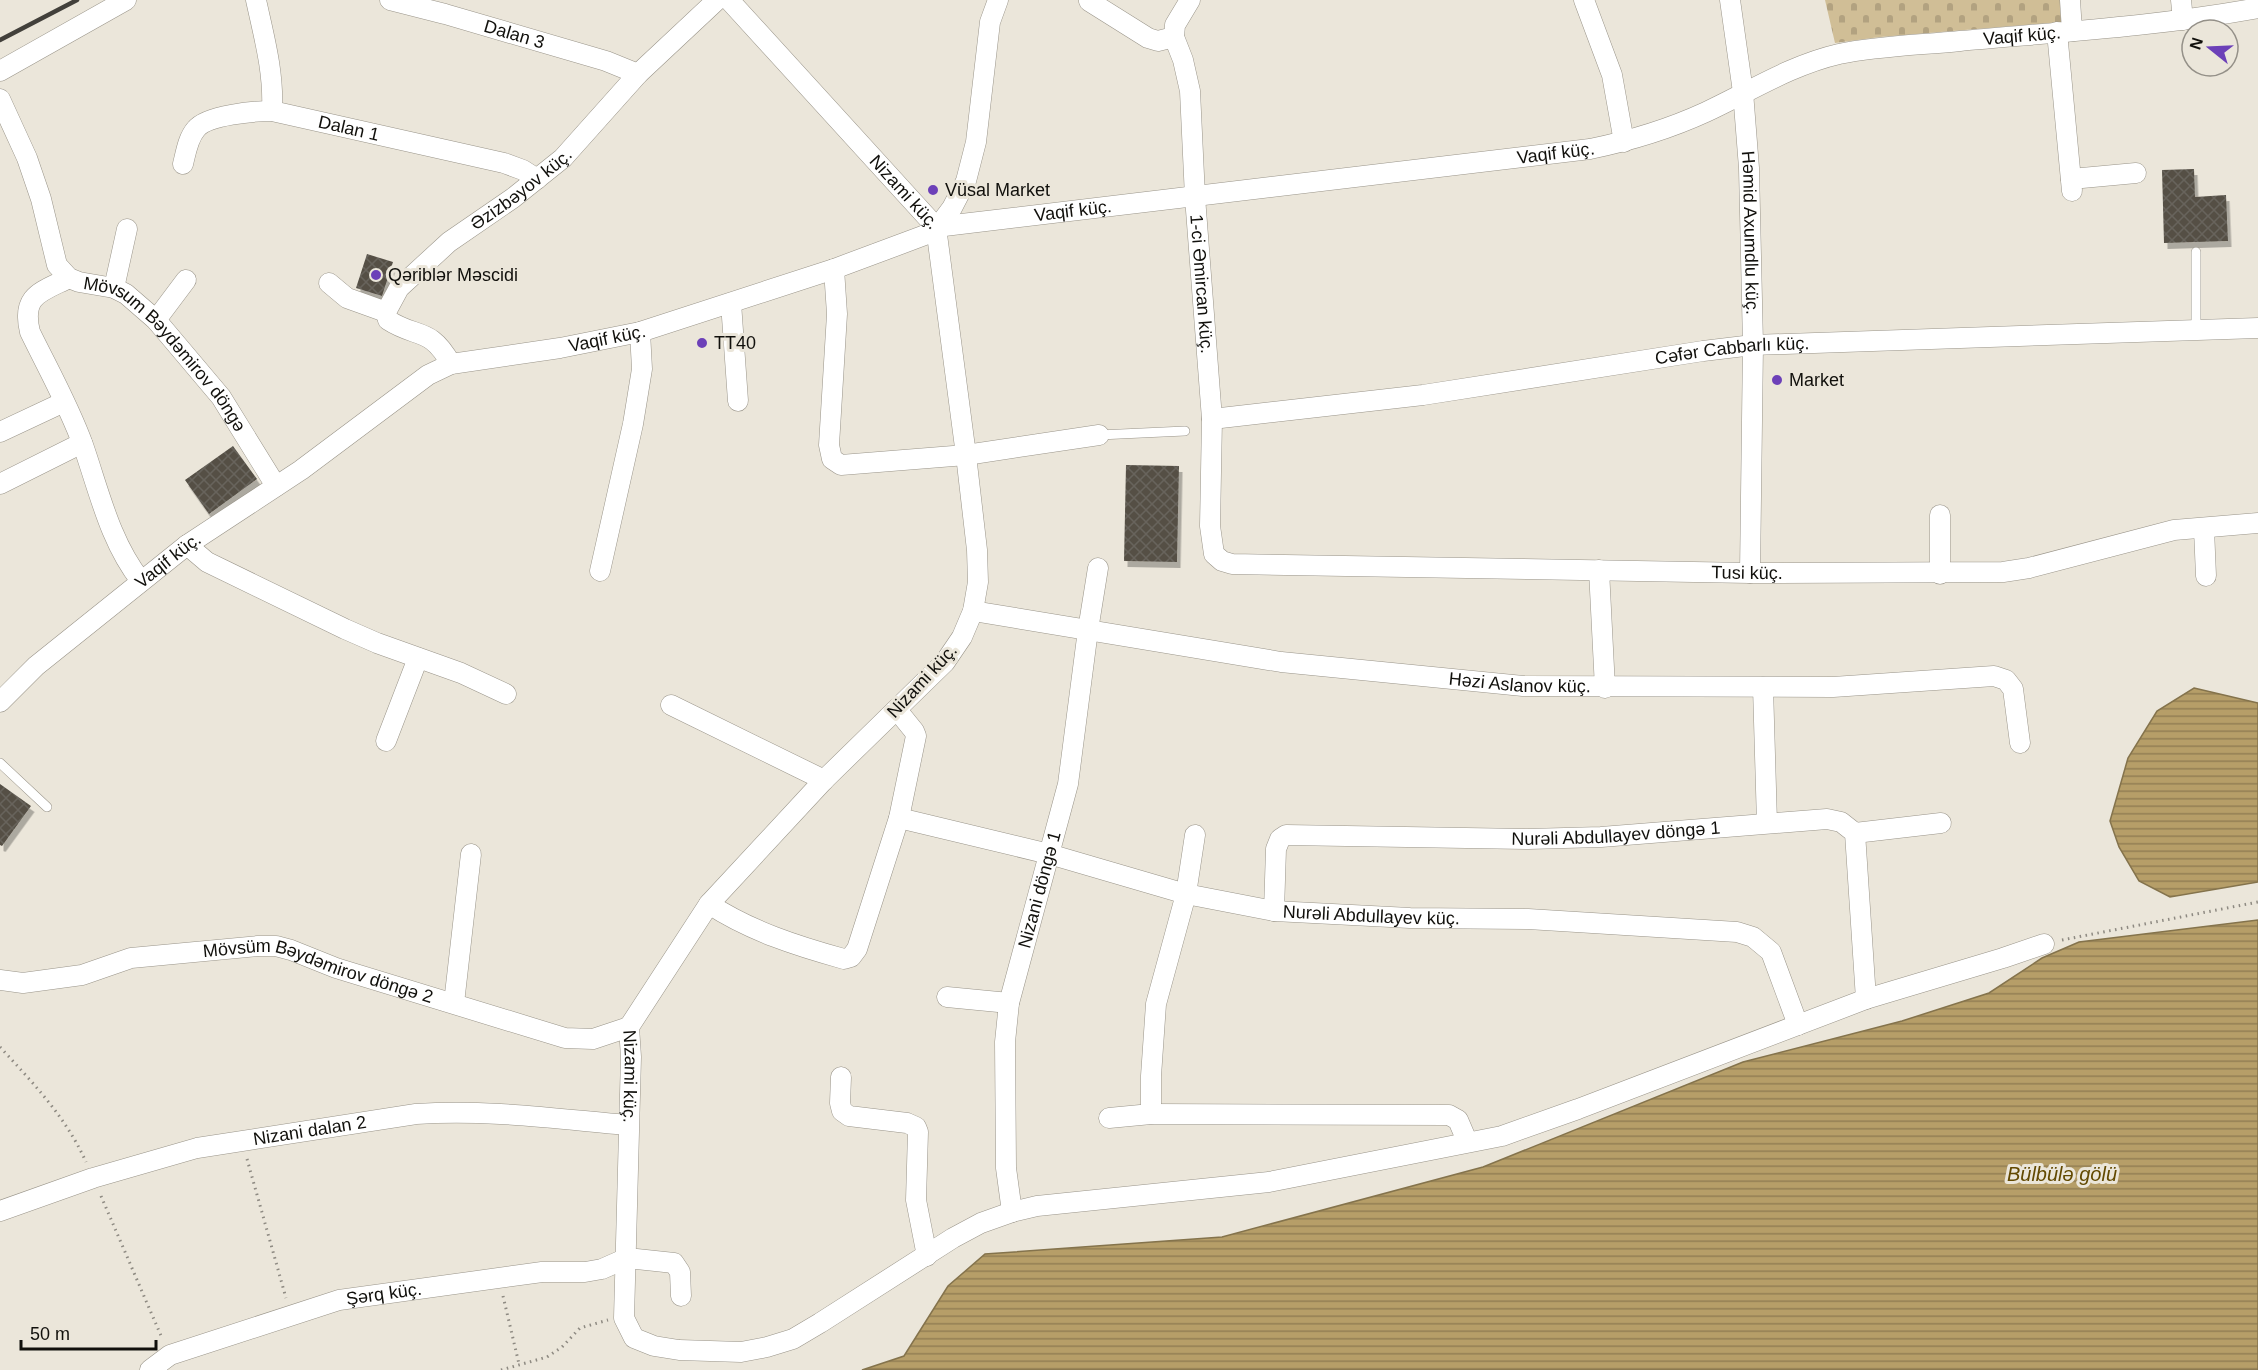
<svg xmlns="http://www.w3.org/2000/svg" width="2258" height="1370" viewBox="0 0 2258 1370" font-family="Arial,sans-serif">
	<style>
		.cemetery { fill: url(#cemetery-stones) }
		.water { fill: url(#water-rules); stroke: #84734c; stroke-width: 1.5 }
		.building { fill: url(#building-cross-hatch); filter: url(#shadow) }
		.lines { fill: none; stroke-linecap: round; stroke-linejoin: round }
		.lane-casing { stroke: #999489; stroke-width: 10 }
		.street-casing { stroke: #999489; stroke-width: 21 }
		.path { stroke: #8e8a82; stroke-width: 3; stroke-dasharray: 1.5 4.5; stroke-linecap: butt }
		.lane { stroke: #fff; stroke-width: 9 }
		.street { stroke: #fff; stroke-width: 20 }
		.rail { stroke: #42403b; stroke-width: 4.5 }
		.poi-dot { fill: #6c40b8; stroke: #ebe6da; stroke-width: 2 }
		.labels { text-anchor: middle; stroke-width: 6; stroke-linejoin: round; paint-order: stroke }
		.street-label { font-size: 18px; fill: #11100c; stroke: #ebe6da }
		.poi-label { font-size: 18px; fill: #11100c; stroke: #ebe6da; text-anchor: start }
		.water-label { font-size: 20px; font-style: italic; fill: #624901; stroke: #ebe6da }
	</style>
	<defs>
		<pattern id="cemetery-stones" width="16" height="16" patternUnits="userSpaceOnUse" patternTransform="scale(1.5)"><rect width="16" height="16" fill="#d0be96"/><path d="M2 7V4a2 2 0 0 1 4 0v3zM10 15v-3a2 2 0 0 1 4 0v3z" fill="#b2a280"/></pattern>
		<pattern id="water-rules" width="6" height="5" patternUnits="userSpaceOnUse" patternTransform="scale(1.5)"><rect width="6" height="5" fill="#b69e68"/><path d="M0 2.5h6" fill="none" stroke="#937f54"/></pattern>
		<pattern id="building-cross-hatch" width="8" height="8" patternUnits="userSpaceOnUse" patternTransform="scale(1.5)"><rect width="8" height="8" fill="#544f45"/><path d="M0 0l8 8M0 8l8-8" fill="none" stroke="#68645c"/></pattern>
		<filter id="shadow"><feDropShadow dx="3.5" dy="6" stdDeviation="0" flood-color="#0004"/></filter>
	</defs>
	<rect width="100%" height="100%" fill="#ebe6da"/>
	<path class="cemetery" d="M1825,0H2060L2061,22L1880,37L1835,43Z"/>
	<path class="water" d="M2194,688L2258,703V882L2170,897L2139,881L2119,847L2110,821L2128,758L2157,711Z
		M2258,920V1370H862L904,1356L948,1286L985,1254L1222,1237L1483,1167L1743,1062L1902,1021L1989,993L2042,958L2079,942Z"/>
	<path class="building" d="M2194,169L2195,197L2226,195L2228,241L2164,243L2162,170Z
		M367,254L393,262L382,296L356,288Z
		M233,446L257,479L209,514L185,480Z
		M1126,465L1179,466L1177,562L1124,561Z
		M0,784L31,806L2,846L0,845Z"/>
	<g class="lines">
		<defs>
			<path id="lane" d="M2196,329V252
				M1099,435L1185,431
				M0,763L47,807"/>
			<g id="street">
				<path d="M256,0C264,37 274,72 272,111"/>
				<path id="s1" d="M390,0L445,14L606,61L638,74"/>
				<path id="s2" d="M729,0L936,227L966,455L977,550L978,582L973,611L962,637L945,662L824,780L709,904L629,1027L631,1057L624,1318L634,1338L654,1346L679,1350L741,1352L767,1347L793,1339L820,1323L953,1238L981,1223L1012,1212L1037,1206L1269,1182L1502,1136L1578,1109L1866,999L2003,958L2044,944"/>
				<path id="s3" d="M1190,0L1175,25L1174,37L1183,60L1190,91L1195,197L1212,419L1210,526L1214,554L1222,561L1232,564L1750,573L2003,572L2029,568L2174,530L2258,523"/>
				<path d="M1584,0L1612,75L1624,142"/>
				<path id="s4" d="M1730,0L1743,92L1749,168L1753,345L1750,573"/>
				<path d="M2070,0L2072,31"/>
				<path d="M2181,0L2183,20"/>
				<path d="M1089,1L1148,38L1158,41L1174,37"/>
				<path d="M2057,32L2072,191"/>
				<path d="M0,71L126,0"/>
				<path id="s5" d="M0,99L27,158L41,199L57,265L69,278L79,282L114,288L126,294L156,320L221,397L276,486"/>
				<path id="s6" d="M183,164C186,152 188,138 196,129C207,115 255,111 272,111L504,163L523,170L537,179"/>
				<path d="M2071,179L2136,173"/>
				<path id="s7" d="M936,227L1590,149C1629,141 1669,129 1706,112C1749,92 1791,65 1839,54C1878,46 1920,45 1960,41C2060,32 2160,26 2258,8"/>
				<path d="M834,269L837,314L829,445L832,459L841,465L966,455L1099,435"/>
				<path d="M69,278C41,292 21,295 30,332C48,369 69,406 83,445C99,491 110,542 141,581"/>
				<path d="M329,283L347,298L386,312"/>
				<path d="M114,288L127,229"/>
				<path d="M731,303L738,401"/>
				<path d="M156,320L186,280"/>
				<path id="s8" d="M451,364C430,326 417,339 388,320L386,312L399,288L449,242L513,198L563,158L638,74L717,0"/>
				<path id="s9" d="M1212,419L1423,395L1703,351L1753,345L2258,328"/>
				<path d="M0,432L64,402"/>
				<path d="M0,484L82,443"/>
				<path d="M2204,529L2206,576"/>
				<path d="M187,545L207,562L345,629L377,643L461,673L506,694"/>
				<path d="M1599,570L1605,688"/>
				<path d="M600,571L633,424L642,369L640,332"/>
				<path d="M1940,574V515"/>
				<path id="s10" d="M973,611L1281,662L1523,686L1833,687L1994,676L2006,680L2013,689L2020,743"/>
				<path d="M1763,687L1767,823"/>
				<path id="s11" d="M0,702L36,666L187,545L301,470L428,375L451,364L560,348L640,332L834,269L925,235L943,220L952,208L966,181L976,142L990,22L998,0"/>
				<path d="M671,705L824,780"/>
				<path d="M386,741L418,658"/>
				<path id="s12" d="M899,818L1049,854L1186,894L1274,911L1410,918L1528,919L1737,932L1753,937L1771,952L1798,1025"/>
				<path d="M1855,833L1941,823"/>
				<path d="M709,904C750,931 797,946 844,959L851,957L857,949L899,818L916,736L914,731L897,710"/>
				<path id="s13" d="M1274,911L1276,849L1280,839L1286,835L1528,839L1601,837L1827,819L1841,822L1855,833L1866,999"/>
				<path id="s14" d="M0,980L23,983L82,975L131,958L258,946H276L291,950L336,968L565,1038L593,1039L629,1027"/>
				<path d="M947,997L1009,1003"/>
				<path d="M454,1003L471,854"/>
				<path d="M841,1077L840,1103L842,1111L849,1116L907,1123L916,1127L918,1132L916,1200L927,1256"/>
				<path d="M1151,1114V1076L1156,1004L1186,894L1195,835"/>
				<path d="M1109,1118L1151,1114L1449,1115L1458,1120L1467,1141"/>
				<path id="s15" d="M0,1211L93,1178L197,1148L416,1114C487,1109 558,1119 628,1125"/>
				<path id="s16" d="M1012,1212L1006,1168L1005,1042L1009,1003L1068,784L1088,630L1098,568"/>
				<path id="s17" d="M150,1370L170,1355L339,1300L542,1272H585L602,1269L627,1258L674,1263L680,1272L681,1296"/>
			</g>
		</defs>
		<use href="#lane" class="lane-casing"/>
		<use href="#street" class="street-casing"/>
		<path class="path" d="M2062,940L2258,902
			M0,1047C33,1083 66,1117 86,1162
			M247,1159L286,1298
			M101,1196L162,1338
			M503,1296L519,1364
			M501,1370L547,1357L562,1347L580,1328L608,1320"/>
		<use href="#lane" class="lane"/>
		<use href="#street" class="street"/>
		<path class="rail" d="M0,40L77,0"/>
	</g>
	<g class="poi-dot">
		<circle cx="933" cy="190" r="6"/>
		<circle cx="376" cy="275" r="6"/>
		<circle cx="702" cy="343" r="6"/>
		<circle cx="1777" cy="380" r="6"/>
	</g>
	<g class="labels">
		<g class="street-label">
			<text dy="6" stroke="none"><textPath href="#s1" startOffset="129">Dalan 3</textPath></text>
			<text dy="6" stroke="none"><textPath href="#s7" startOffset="1110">Vaqif küç.</textPath></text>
			<text dy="6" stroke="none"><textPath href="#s6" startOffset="196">Dalan 1</textPath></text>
			<text dy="6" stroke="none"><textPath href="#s7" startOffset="624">Vaqif küç.</textPath></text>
			<text dy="6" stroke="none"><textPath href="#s8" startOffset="272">Əzizbəyov küç.</textPath></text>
			<text dy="6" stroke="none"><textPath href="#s2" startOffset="260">Nizami küç.</textPath></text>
			<text dy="6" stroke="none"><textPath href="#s7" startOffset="138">Vaqif küç.</textPath></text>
			<text dy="6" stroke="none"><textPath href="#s4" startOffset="234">Həmid Axumdlu küç.</textPath></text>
			<text dy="6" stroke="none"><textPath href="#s3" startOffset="291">1-ci Əmircan küç.</textPath></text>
			<text dy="6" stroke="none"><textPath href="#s11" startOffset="723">Vaqif küç.</textPath></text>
			<text dy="6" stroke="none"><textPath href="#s9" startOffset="525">Cəfər Cabbarlı küç.</textPath></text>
			<text dy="6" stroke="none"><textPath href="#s5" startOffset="321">Mövsum Bəydəmirov döngə</textPath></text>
			<text dy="6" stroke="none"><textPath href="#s11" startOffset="220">Vaqif küç.</textPath></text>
			<text dy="6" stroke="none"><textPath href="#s3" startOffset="1098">Tusi küç.</textPath></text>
			<text transform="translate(922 681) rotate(-47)" y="6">Nizami küç.</text>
			<text dy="6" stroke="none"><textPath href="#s10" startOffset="552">Həzi Aslanov küç.</textPath></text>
			<text dy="6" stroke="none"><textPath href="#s13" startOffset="410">Nurəli Abdullayev döngə 1</textPath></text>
			<text dy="6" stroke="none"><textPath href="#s16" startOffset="327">Nizani döngə 1</textPath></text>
			<text dy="6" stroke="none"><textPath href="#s12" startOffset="484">Nurəli Abdullayev küç.</textPath></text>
			<text dy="6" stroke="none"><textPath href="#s14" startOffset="326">Mövsüm Bəydəmirov döngə 2</textPath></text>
			<text dy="6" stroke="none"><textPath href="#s2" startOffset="1287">Nizami küç.</textPath></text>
			<text dy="6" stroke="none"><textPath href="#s15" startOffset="321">Nizani dalan 2</textPath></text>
			<text dy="6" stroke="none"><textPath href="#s17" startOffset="248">Şərq küç.</textPath></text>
		</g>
		<g class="poi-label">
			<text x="945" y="196">Vüsal Market</text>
			<text x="388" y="281">Qəriblər Məscidi</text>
			<text x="714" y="349">TT40</text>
			<text x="1789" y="386">Market</text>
		</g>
		<g class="water-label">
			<text x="2062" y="1181">Bülbülə gölü</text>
		</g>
	</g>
	<g transform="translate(2210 48) rotate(288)"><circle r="28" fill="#ebe6da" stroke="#949088" stroke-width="1.5"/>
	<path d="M0-4.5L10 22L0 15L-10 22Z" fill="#6c40b8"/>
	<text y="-9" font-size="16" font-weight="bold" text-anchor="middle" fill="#11100c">N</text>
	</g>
	<path d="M21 1340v9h135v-9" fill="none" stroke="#11100c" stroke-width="3"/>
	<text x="30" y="1340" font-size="18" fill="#11100c" stroke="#ebe6da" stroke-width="4.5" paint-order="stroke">50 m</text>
</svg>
